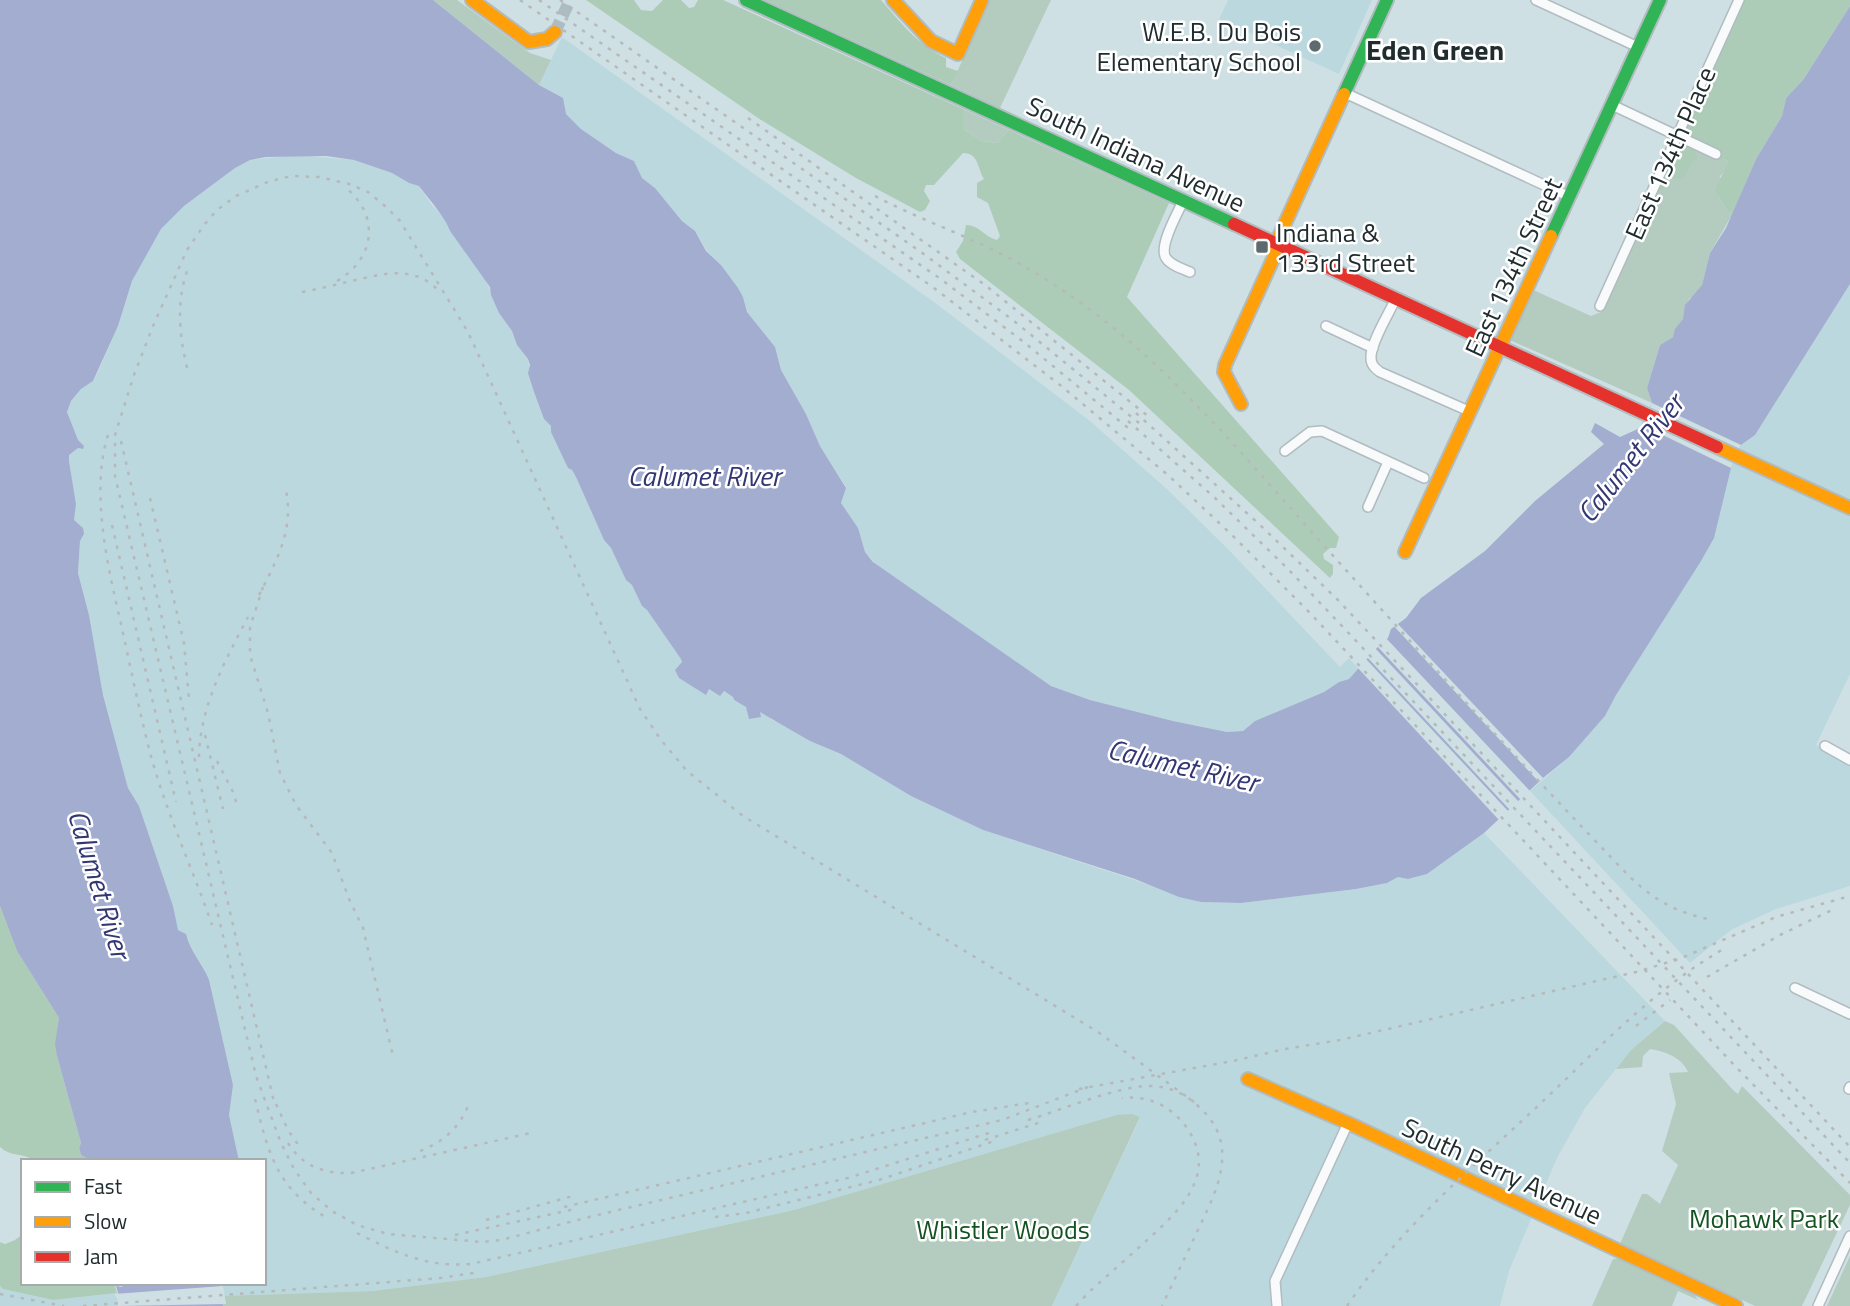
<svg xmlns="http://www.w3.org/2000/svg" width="1850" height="1306" viewBox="0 0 1850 1306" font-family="'Titillium Web',sans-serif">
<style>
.built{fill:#bcd8df}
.green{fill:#b4ccbf}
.forest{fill:#adccb8}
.water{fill:#a3add0}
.pier{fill:#cfe0e4}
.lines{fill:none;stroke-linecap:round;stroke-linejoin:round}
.secondary-tunnel{stroke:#acbcc0;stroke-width:12;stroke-dasharray:12 6;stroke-linecap:butt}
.street-casing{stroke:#b0bcbf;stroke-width:12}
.fast-casing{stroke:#b0bcbf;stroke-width:16}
.slow-casing{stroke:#b0bcbf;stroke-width:16}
.jam-casing{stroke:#b0bcbf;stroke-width:16}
.street{stroke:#f8fafb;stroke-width:9}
.fast{stroke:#30b455;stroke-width:12}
.slow{stroke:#ff9f0a;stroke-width:12}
.jam{stroke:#e5322d;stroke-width:12}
.rail{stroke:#b5b9ba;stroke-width:2.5;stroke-dasharray:3.5 7;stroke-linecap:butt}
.poi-dot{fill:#5d6b6e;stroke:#fff;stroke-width:2.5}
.labels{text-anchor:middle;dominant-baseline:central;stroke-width:5;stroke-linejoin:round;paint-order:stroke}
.poi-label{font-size:26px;fill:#202c2e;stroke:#fff;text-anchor:end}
.street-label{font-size:26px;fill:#202c2e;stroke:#fff}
.park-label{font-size:26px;fill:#145321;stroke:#fff}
.neighbourhood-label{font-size:28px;font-weight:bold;fill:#202c2e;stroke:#fff}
.water-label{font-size:28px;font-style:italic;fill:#323673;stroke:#fff}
</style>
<rect width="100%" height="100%" fill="#cfe0e4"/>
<!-- built -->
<g class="built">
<polygon points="1228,0 1372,0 1339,74 1219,19"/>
<polygon points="562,37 934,302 1090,421 1168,490 1229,550 1340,667 1349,658 1359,669 1349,679 1339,682 1324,692 1255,721 1243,731 1227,732 1173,721 1090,700 1051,686 882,571 865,552 857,528 843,506 841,503 846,487 820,446 806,414 781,370 775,348 747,312 743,297 721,265 707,251 695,231 682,221 655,188 642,178 634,161 616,153 581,129 565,114 560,97 539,85"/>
<polygon points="298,155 354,160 392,173 409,183 419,186 431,204 447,221 450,231 485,277 499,313 512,331 517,345 528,359 534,392 544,419 551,426 568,468 572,470 576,477 604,540 611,548 626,580 632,585 642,606 647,610 706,694 709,689 723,691 733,697 734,701 768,715 772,720 785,725 810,741 841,754 911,796 983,830 1201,902 1241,903 1356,889 1387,883 1398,877 1408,879 1427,874 1484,833 1665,1021 1631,1050 1585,1108 1557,1158 1509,1271 1500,1306 1052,1306 1140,1118 1116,1115 794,1210 486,1277 372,1291 221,1296 219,1283 264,1283 264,1161 239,1161 229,1115 229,1104 233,1085 204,968 188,946 186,934 178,930 174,922 173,906 139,806 128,788 103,695 89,615 78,573 80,541 84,534 74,520 76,503 69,461 69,455 78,448 78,441 67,412 71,401 81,389 93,381 98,372 118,326 132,281 161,229 184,206 235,168 250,160"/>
<polygon points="1850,284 1850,674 1816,745 1850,761 1850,886 1776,909 1731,930 1690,963 1530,791 1569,757 1605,716 1741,445 1755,435"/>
<polygon points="0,1286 3,1289 53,1300 117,1293 121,1297 122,1306 0,1306"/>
</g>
<!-- green -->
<g class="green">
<polygon points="433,0 457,0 530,53 551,60 539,85"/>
<polygon points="990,0 1051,0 1000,108 951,85"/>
<polygon points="963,109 1009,130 997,143 982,141 963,129"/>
<polygon points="1695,148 1728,161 1726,170 1720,176 1718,196 1728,212 1733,213 1710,253 1702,285 1696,294 1689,299 1683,319 1673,337 1660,345 1647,388 1652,403 1512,341 1510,337 1531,289 1591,316 1601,312 1656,190 1666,187 1670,178 1688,169"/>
<path d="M1665,1021L1674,1025L1734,1091L1738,1094L1742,1086L1850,1195V1205L1802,1306H1755L1620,1244L1642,1194H1647L1660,1204L1678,1165L1662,1151L1676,1104L1669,1073L1688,1072C1682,1058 1665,1051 1650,1049L1643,1056L1642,1067L1616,1069L1631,1050Z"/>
<polygon points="1132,1114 1140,1117 1052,1306 223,1306 221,1296 372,1291 486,1277 794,1210 1116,1115"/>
<polygon points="1850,1256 1850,1306 1827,1306"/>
<polygon points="1613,1259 1619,1259 1694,1294 1698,1300 1678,1291 1672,1306 1592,1306"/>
</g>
<!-- forest -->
<g class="forest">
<path d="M586,0H634L641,10L652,11L663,0H681L689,8L694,7L698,0H723L963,109V129L982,141L997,143L1009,130L1169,203L1127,297L1339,537L1336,548H1330L1323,554L1324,559L1333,565V574L1330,578L1129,390L960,259L956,252L963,241L966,225C979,225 985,237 997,240L1000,236L988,203L977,197V183L984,179C977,168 979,153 963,153L934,185H926L924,191L930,201L925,210L920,212L856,178L761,120Z"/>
<path d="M765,0H881C901,23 918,45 946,58V67L958,71L951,85Z"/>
<path d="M1742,0H1850V6L1803,80L1786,98L1782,116L1756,159L1733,213L1728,212L1715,191C1717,179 1726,173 1728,161L1723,159L1718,161L1707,152L1695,148L1697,159L1691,163L1687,174L1682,179L1670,178L1662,191L1656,190Z"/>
<path d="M0,906L17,951L59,1018L57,1056L81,1143L79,1148L81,1155L91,1161H34C24,1152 12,1158 0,1147Z"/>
<polygon points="23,1234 23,1283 114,1283 117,1293 53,1300 3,1289 0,1286 0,1242 5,1244 15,1240"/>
</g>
<!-- water -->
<g class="water">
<path d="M0,0H433L539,85L563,98L566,114L581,129L616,153L634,161L642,178L655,188L682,221L695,231L706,251L721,265L738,288L743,297L747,312L775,347L781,370L806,414L820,446L846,488L841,503L858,528L865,552L873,562L1051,686L1090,700L1173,721L1227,732L1243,731L1255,721L1324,692L1339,682L1349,679L1383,641L1388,638L1391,629L1406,618L1421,598L1485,551L1535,501L1604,444L1591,432L1595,423L1620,437L1640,428L1652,403L1647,388L1660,345L1673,337L1675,329L1683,319L1685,305L1702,285L1710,253L1726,228L1756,159L1782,116L1786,98L1803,80L1850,6V284L1755,435L1741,445L1731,468L1714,538L1701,561L1616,695L1605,716L1569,757L1543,778L1484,833L1427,874L1408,879L1398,877L1387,883L1356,889L1241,903L1201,902L1179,897L1135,879L983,830L911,796L841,754L810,741L760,712L761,717L749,719L746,707L734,700L733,697L724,691L720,696L709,689L706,695L679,678L675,670L682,662L681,659L647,610L642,606L632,585L626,580L611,548L604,540L576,477L572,470L568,468L551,432V426L544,419L534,392L528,373L530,365L528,359L517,345L512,331L499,313L491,295L490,287L450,231C446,218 428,198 419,186L409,183L392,173L354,160L326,156L266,157L250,160L235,168L184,206L161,229L132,281L118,326L93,381L81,389L71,401L67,412L78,440L84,446L83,449L78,448L69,455V461L76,504L74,520L83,528L84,534L80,541L78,573L89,615L103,695L128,788L139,806L173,906L178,930L186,934C190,952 203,964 209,980L233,1085L229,1115L239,1161H91L81,1155L79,1148L81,1143L57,1056L55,1044L59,1018L17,951L0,906Z"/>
<polygon points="124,1283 219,1283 223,1306 122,1306 116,1286 122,1287"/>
</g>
<!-- pier -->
<g class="pier">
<polygon points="1652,403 1741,445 1731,468 1642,425"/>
<polygon points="1396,622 1543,778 1539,782 1392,624"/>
<polygon points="1384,636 1530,791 1521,800 1376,645"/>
<polygon points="1374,647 1519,802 1510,810 1366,656"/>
<polygon points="1365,658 1508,811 1499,820 1357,667"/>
<polygon points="223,1286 226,1304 118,1306 117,1298 114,1294"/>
</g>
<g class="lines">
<!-- secondary-tunnel -->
<polyline class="secondary-tunnel" points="555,32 570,0"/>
<defs>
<g id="street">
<polyline points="1536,0 1638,47"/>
<polyline points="1345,93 1570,197"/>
<polyline points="1612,105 1716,154"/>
<path d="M1183,201C1178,213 1158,246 1166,258C1170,265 1183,269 1190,272"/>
<path d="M1396,298C1390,312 1370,343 1371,358C1371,365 1375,368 1380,372L1471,412"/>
<polyline points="1600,306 1739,0"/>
<polyline points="1326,326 1373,348"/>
<polyline points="1285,451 1310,432 1322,431 1424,478"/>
<polyline points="1368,507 1388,462"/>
<polyline points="1825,746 1850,760"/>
<polyline points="1795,988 1850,1014"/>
<polyline points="1849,1089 1850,1087"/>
<polyline points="1277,1306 1275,1281 1348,1123"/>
<polyline points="1818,1306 1850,1236"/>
</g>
<g id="fast">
<polyline points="746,0 1234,224"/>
<polyline points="1344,94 1387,0"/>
<polyline points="1551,236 1660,0"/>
</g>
<g id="slow">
<polyline points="472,0 529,42 547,39 555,32"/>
<polyline points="893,0 931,41 958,54 982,0"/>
<polyline points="1241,404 1224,372 1225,365 1274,257 1276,243 1344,94"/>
<polyline points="1717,447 1850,508"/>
<polyline points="1405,552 1551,236"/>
<polyline points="1248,1079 1348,1123 1736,1306"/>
</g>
<polyline id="jam" points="1234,224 1717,447"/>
</defs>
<!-- street casing -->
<use href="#street" class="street-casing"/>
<!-- fast casing -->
<use href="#fast" class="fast-casing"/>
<!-- slow casing -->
<use href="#slow" class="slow-casing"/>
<!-- jam casing -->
<use href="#jam" class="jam-casing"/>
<!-- street -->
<use href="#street" class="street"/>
<!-- fast -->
<use href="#fast" class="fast"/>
<!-- slow -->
<use href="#slow" class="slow"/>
<!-- jam -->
<use href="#jam" class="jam"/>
<!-- rail -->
<g class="rail">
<polyline points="520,0 934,288 1060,385 1169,476 1232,535 1309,612 1735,1066 1850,1183"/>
<polyline points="539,0 942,280 1025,343 1133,432"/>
<polyline points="560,0 921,252 1014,321 1139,423"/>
<polyline points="748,118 985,285 1149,417"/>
<path d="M875,196C909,214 946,228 981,244C1017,261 1053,282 1085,306C1177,373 1251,465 1327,549C1427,660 1528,772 1632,879C1657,902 1680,914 1713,920"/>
<path d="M337,281C376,258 380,215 345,187"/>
<path d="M302,292C319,289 335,285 351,281C383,274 413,264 439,291"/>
<path d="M187,368C179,333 176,302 188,268"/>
<polyline points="1136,413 1259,524 1338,600 1850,1147"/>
<polyline points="1128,421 1215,498 1288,569 1850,1163"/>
<path d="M108,435C90,492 108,568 121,624C131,669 140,715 152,760C168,816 193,870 212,925"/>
<polyline points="121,441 274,1102"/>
<polyline points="150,498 184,643 189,699"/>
<polyline points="112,525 176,802"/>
<polyline points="263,587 250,627 250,655 268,713 280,773 296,805 332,853 349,899 363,928 393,1056"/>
<path d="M259,595C277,560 294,530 286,490"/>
<polyline points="205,735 223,809"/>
<path d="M199,757C200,706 225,661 248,617"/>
<polyline points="217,761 233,792 237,805"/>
<polyline points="1707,977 1780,935 1836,908"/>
<polyline points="1636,1026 1670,1000"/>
<polyline points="1088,1087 1002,1120 593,1216 501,1240 482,1242 388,1234 357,1225 332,1211 311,1193 294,1169 281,1143 256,1076 115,476 115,435 134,375 153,326 187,250 204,225 217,210 236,196 270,181 292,176 319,177 349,184 368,192 385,206 400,221 468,332 640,709 661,740 687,771 743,816 1098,1032 1194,1102"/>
<polyline points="1079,1089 1233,1061 1285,1049 1340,1040 1636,972 1679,959 1776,917 1850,896"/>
<path d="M255,1099C268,1153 277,1190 329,1219"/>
<polyline points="276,1104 288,1130 301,1149"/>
<path d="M1028,1120C1061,1110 1113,1088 1146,1086C1166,1085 1185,1093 1199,1107C1242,1145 1216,1192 1196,1234C1185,1258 1173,1282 1162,1306"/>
<polyline points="985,1140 1038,1123"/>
<path d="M288,1143C302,1166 324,1174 351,1173L531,1133"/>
<path d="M420,1151C443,1142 459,1128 468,1106"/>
<polyline points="564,1207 972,1112 1029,1103"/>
<polyline points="715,1217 746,1213 879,1180 994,1141"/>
<polyline points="486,1220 573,1196"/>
<path d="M357,1233C394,1252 428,1268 471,1264L848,1178L995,1131"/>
<polyline points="455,1235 575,1209"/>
<polyline points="0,1294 64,1306"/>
<polyline points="83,1306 440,1278 474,1273"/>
<path d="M1076,1306L1088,1293C1107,1276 1126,1259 1145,1242C1179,1211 1222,1173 1184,1124C1169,1105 1146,1095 1122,1098"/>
<path d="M1347,1306C1400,1228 1473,1167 1541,1103C1599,1048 1656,987 1727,947"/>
</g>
</g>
<!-- markers -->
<g class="poi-dot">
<circle cx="1315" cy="46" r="7"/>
<rect x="1255" y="240" width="14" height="14" rx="3.5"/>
</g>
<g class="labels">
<!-- poi labels -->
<g class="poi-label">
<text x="1301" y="31">W.E.B. Du Bois<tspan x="1301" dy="30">Elementary School</tspan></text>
<text x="1276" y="232" text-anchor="start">Indiana &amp;<tspan x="1276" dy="30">133rd Street</tspan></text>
</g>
<!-- street labels -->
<g class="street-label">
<text transform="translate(1670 153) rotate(-66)">East 134th Place</text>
<text transform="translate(1136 154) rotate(25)">South Indiana Avenue</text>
<text transform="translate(1513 267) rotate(-65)">East 134th Street</text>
<text transform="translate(1502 1171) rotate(25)">South Perry Avenue</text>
</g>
<!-- park labels -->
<g class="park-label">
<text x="1764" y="1218">Mohawk Park</text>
<text x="1003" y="1229">Whistler Woods</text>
</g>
<!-- neighbourhood labels -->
<g class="neighbourhood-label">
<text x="1435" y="49">Eden Green</text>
</g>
<!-- water labels -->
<g class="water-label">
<text transform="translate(1630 458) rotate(-52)">Calumet River</text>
<text x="704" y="475">Calumet River</text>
<text transform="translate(1183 765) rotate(13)">Calumet River</text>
<text transform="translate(100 884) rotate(73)">Calumet River</text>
</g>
</g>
<!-- legend -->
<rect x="21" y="1159" width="245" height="126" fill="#ffffff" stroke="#a6abab" stroke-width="2"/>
<rect x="35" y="1182" width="35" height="10" fill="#30b455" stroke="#a6abab" stroke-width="2"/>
<text x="84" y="1194" font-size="21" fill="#202c2e">Fast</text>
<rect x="35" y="1217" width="35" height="10" fill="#ff9f0a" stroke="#a6abab" stroke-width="2"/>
<text x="84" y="1229" font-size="21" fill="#202c2e">Slow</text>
<rect x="35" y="1252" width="35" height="10" fill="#e5322d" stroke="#a6abab" stroke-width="2"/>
<text x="84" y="1264" font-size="21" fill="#202c2e">Jam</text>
</svg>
